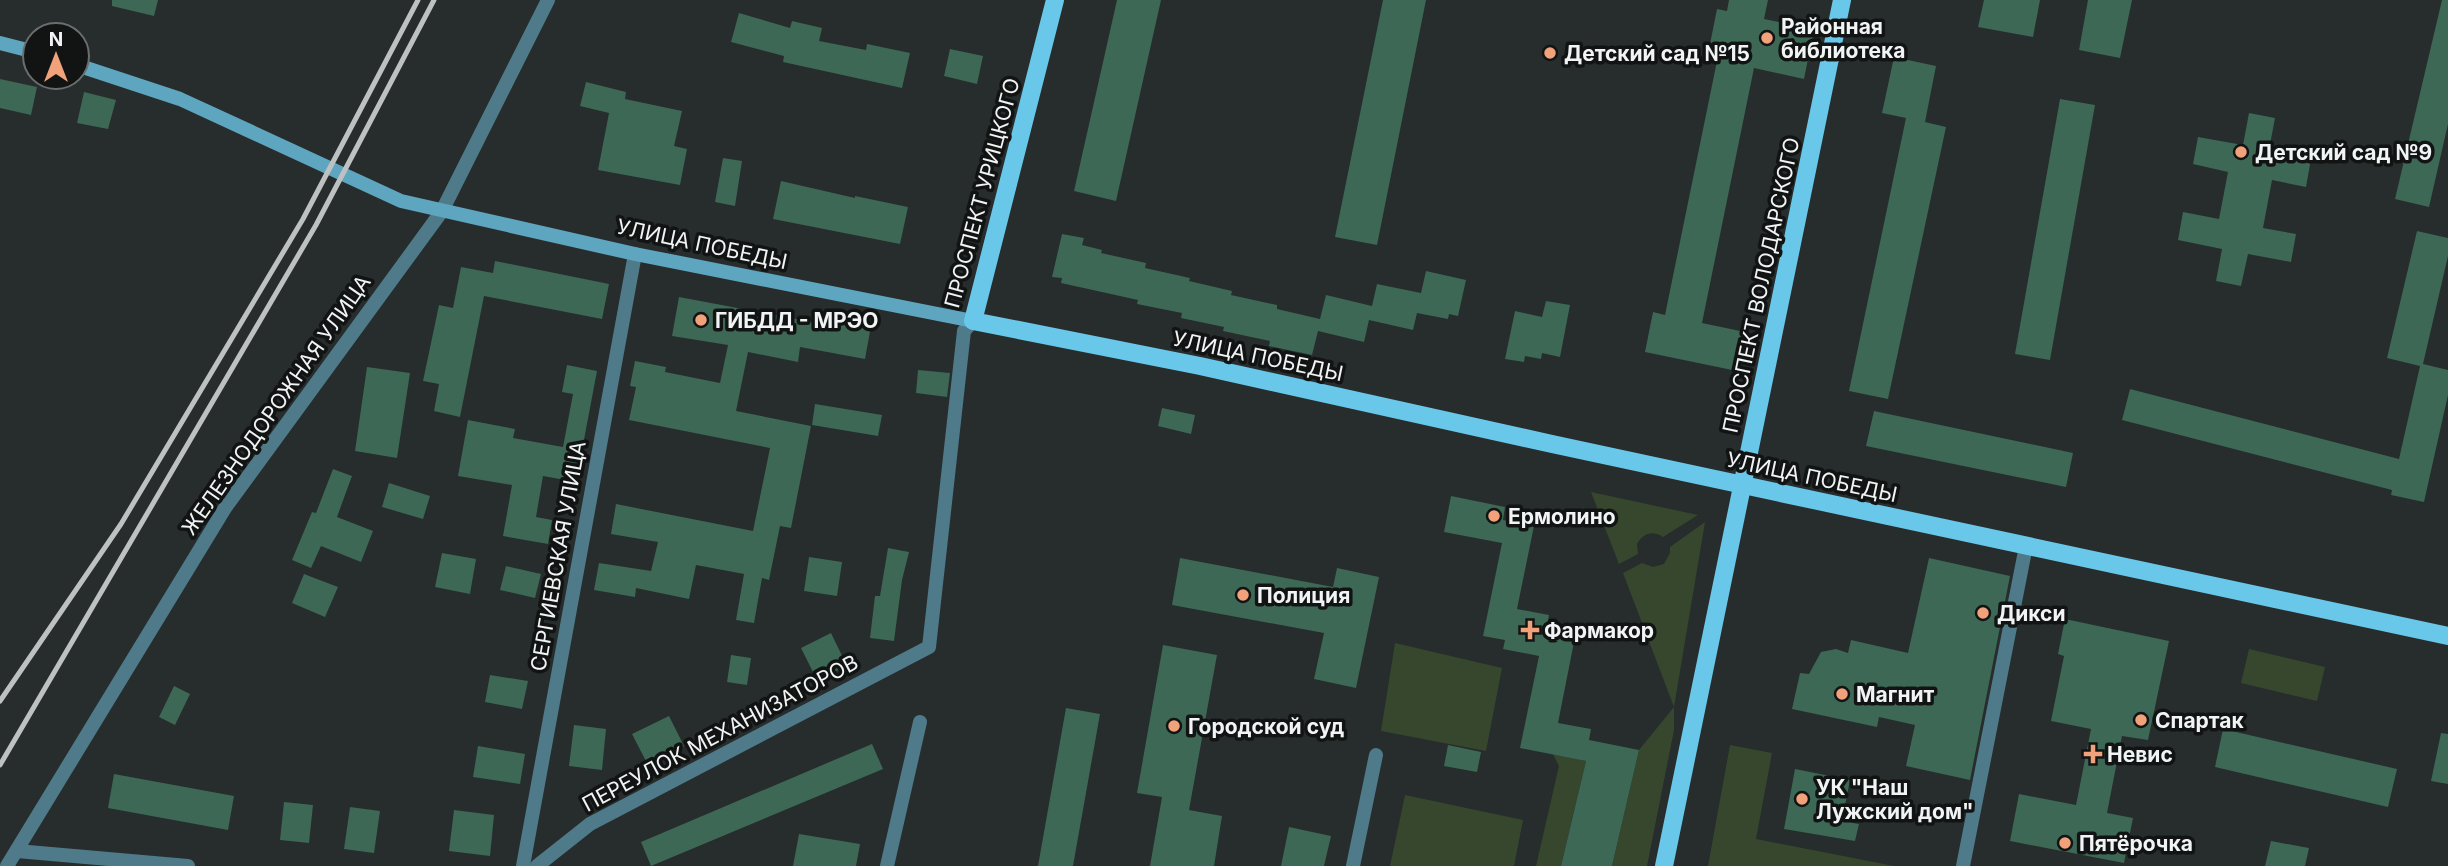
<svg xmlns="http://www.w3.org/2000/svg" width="2448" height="866" viewBox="0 0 2448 866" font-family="Inter,sans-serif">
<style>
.green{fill:#36472e}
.building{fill:#3c6855}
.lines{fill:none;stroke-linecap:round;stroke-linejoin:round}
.street{stroke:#4e7a89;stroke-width:14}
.secondary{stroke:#5ea6bf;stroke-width:14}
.primary{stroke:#69c8e9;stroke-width:18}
.rail{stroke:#bec1c1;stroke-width:5}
.poi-dot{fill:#f1a27b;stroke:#121414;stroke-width:2.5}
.labels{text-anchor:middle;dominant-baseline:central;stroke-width:7;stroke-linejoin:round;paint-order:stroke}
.poi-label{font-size:21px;font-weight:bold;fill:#f1f4f4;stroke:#121414;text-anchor:start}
.street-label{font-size:21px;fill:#f1f4f4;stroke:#121414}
</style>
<rect width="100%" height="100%" fill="#272c2c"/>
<!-- green -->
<g class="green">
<path d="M1591,492L1698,515L1663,537C1653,530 1643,533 1637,544L1638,554L1619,564Z"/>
<polygon points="1705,522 1674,707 1674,730 1647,866 1612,866 1639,750 1674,707 1623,573 1642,563 1653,567 1664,564 1670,553 1670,547"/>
<polygon points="1395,643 1502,668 1486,751 1381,731"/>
<polygon points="2249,649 2325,667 2317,701 2241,683"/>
<polygon points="1730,745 1772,753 1756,839 1894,866 1708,866"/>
<polygon points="1553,754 1586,761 1561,866 1536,866 1559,766"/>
<polygon points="1405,795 1523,820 1514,866 1390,866"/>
</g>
<!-- building -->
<g class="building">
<polygon points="112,0 158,0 154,16 112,6"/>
<polygon points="1117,0 1161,0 1116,201 1074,191"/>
<polygon points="1383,0 1426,0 1377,245 1335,237"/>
<polygon points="1729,0 1768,0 1764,19 1814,29 1804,79 1754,68 1702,323 1745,332 1737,371 1645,352 1653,312 1665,315 1717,61 1707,59 1717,9 1727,11"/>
<polygon points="1984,0 2040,0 2033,37 1978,27"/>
<polygon points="2088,0 2132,0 2120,58 2079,50"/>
<polygon points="2442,0 2448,0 2448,124 2429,207 2395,199"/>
<polygon points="739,13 790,28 792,21 822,28 819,41 866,50 867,44 910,53 902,88 783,62 784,56 731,42"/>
<polygon points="950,49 983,56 977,84 944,76"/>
<polygon points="1894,57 1936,66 1925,122 1946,127 1888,399 1849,391 1906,118 1882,113"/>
<polygon points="0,79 37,87 31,115 0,108"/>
<polygon points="586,82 626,92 625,99 682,111 674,146 687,149 680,185 598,170 609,113 580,106"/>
<polygon points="84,92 116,100 108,129 77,123"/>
<polygon points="2060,99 2095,105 2050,360 2015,354"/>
<polygon points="2249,113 2275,118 2269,150 2311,159 2306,187 2272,180 2263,228 2296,234 2291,262 2248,254 2241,286 2216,281 2222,249 2178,240 2183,212 2219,219 2228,172 2193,164 2198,137 2243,145"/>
<polygon points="723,158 742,161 735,206 715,202"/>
<polygon points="781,181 855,198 855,196 908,207 900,244 773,219"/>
<polygon points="2417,231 2448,238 2448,256 2423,364 2448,370 2448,395 2424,502 2391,495 2392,490 2122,420 2130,389 2399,459 2420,366 2387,358"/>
<polygon points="1062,234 1084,238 1082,245 1102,250 1101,253 1146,263 1145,268 1190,278 1189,281 1232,291 1231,295 1277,305 1277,309 1320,319 1326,295 1372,306 1377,284 1421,293 1426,271 1466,280 1458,316 1449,314 1448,319 1417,313 1413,330 1369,320 1364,342 1318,331 1312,355 1269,346 1270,341 1223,331 1224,327 1181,318 1182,313 1137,304 1138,300 1061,283 1062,278 1052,277"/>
<polygon points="495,261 609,284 602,319 484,296 460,417 434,411 439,384 423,381 439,305 453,308 461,267 493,273"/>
<polygon points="679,297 823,324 824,318 871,326 865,359 800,347 798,362 748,352 736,411 811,426 791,528 780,526 769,580 762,578 754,623 736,620 744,574 696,565 689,599 636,588 635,597 594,590 599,563 651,571 658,542 611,534 616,504 753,531 770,448 629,420 636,387 630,386 635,361 666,367 665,372 720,383 728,345 672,336"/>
<polygon points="1546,301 1570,305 1560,357 1542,353 1541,359 1525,356 1524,362 1505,359 1515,311 1542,317"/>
<polygon points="567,365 597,371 576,482 543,476 536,517 552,520 548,544 503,536 512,485 458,476 468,420 515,429 513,438 563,447 573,394 562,392"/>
<polygon points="367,367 410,373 397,458 355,451"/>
<polygon points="918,370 950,373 947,397 916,393"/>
<polygon points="815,404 882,415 878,436 812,425"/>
<polygon points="1162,408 1195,415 1191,434 1158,426"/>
<polygon points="1874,411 2073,453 2066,487 1866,446"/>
<polygon points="333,469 352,476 337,517 373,531 361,562 321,546 311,568 292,560 312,512 316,513"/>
<polygon points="389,483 430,496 423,519 382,507"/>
<polygon points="1451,496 1505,507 1503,520 1534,526 1517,609 1549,615 1547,626 1576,632 1558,723 1591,729 1589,740 1639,750 1612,866 1561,866 1586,761 1520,748 1539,656 1503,649 1505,640 1483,636 1502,543 1444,532"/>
<polygon points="888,548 909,552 902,580 894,641 870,638 875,596 880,596"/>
<polygon points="442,553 476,559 470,594 435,587"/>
<polygon points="809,557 842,562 837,596 804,591"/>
<polygon points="1180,558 1333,587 1337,568 1379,577 1356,688 1314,679 1324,633 1172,605"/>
<polygon points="1929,558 2010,576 1970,780 1906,766 1915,725 1879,717 1877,727 1792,709 1800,673 1809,674 1821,652 1836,649 1848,653 1851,640 1908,653"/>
<polygon points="506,566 541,574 535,598 500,590"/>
<polygon points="304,574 338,587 325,617 292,603"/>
<polygon points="2065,619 2169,641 2148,740 2122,736 2107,813 2133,818 2124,863 2010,841 2019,794 2076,805 2091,729 2051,721 2064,656 2058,654"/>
<polygon points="831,633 847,666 817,680 801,648"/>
<polygon points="1163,645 1217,655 1189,810 1222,816 1214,866 1150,866 1162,797 1137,793"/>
<polygon points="731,655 751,658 747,685 727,682"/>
<polygon points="490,675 528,681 522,709 485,702"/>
<polygon points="174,686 190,694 175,725 159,717"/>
<polygon points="1066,708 1100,714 1073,866 1038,866"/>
<polygon points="669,716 684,746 648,765 632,734"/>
<polygon points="574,725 606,729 602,770 569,766"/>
<polygon points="2223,729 2397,769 2388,807 2215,767"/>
<polygon points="2441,733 2448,734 2448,784 2431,781"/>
<polygon points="872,744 883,769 651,866 641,842"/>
<polygon points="1448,745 1481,752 1477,772 1444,766"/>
<polygon points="478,746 525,754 520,784 473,777"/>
<polygon points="1795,769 1850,780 1842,821 1859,824 1855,841 1784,829"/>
<polygon points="114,774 234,796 228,830 108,808"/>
<polygon points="284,802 313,805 309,843 280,840"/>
<polygon points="350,807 380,811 374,853 344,849"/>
<polygon points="454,810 494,815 490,856 449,851"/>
<polygon points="1289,827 1331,836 1324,866 1281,866"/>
<polygon points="799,834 860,844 856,866 793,866"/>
<polygon points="2271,841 2309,848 2305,866 2265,866"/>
</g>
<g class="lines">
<!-- street -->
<g class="street">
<polyline points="17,851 188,866"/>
<polyline points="7,866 225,508 442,211 548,0"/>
<polyline points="523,866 635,254"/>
<polyline points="537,866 590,824 929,647 964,331 973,321"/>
<polyline points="887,866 920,722"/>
<polyline points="1353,866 1376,755"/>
<polyline points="1963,866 2026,546"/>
</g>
<!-- secondary -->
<g class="secondary">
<polyline points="0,43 35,52"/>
<polyline points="77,65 180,99 401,201 635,254 973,321"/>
</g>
<!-- primary -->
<g class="primary">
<polyline points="1055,0 973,321 1200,366 1552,444 2448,636"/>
<polyline points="1664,866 1842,0"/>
</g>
<!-- rail -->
<g class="rail">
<polyline points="0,701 121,524 303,219 418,0"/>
<polyline points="0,765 316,225 434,0"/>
</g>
</g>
<!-- markers -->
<g class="poi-dot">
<circle cx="1767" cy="38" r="7"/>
<circle cx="1550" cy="53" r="7"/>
<circle cx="2241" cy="152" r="7"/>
<circle cx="701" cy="320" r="7"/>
<circle cx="1494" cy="516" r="7"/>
<circle cx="1243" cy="595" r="7"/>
<circle cx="1983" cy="613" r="7"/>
<path d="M1526.5 619.5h7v7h7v7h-7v7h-7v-7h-7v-7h7z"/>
<circle cx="1842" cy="694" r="7"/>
<circle cx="2141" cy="720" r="7"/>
<circle cx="1174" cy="726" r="7"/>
<path d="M2089.5 743.5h7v7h7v7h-7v7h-7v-7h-7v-7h7z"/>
<circle cx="1802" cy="799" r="7"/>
<circle cx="2065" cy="843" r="7"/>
</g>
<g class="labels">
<!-- poi labels -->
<g class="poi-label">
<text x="1781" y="26">Районная<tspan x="1781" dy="24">библиотека</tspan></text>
<text x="1564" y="53">Детский сад №15</text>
<text x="2255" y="152">Детский сад №9</text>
<text x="715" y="320">ГИБДД - МРЭО</text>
<text x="1508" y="516">Ермолино</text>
<text x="1257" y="595">Полиция</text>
<text x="1997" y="613">Дикси</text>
<text x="1544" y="630">Фармакор</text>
<text x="1856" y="694">Магнит</text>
<text x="2155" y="720">Спартак</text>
<text x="1188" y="726">Городской суд</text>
<text x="2107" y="754">Невис</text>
<text x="1816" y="787">УК "Наш<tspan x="1816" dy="24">Лужский дом"</tspan></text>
<text x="2079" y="843">Пятёрочка</text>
</g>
<!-- street labels -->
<g class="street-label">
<text transform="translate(982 193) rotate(-75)">ПРОСПЕКТ УРИЦКОГО</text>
<text transform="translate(702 244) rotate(12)">УЛИЦА ПОБЕДЫ</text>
<text transform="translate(1761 285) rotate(-78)">ПРОСПЕКТ ВОЛОДАРСКОГО</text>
<text transform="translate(1258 356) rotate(12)">УЛИЦА ПОБЕДЫ</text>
<text transform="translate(276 405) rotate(-55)">ЖЕЛЕЗНОДОРОЖНАЯ УЛИЦА</text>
<text transform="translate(1812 477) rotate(12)">УЛИЦА ПОБЕДЫ</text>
<text transform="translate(558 556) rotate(-80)">СЕРГИЕВСКАЯ УЛИЦА</text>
<text transform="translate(720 733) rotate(-28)">ПЕРЕУЛОК МЕХАНИЗАТОРОВ</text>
</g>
</g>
<!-- north arrow -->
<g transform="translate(56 56)"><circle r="33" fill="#121414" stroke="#6b6e6e" stroke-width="2"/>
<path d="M0-5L12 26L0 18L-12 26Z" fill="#f1a27b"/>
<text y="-10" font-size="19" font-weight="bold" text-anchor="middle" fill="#f1f4f4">N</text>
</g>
</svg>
